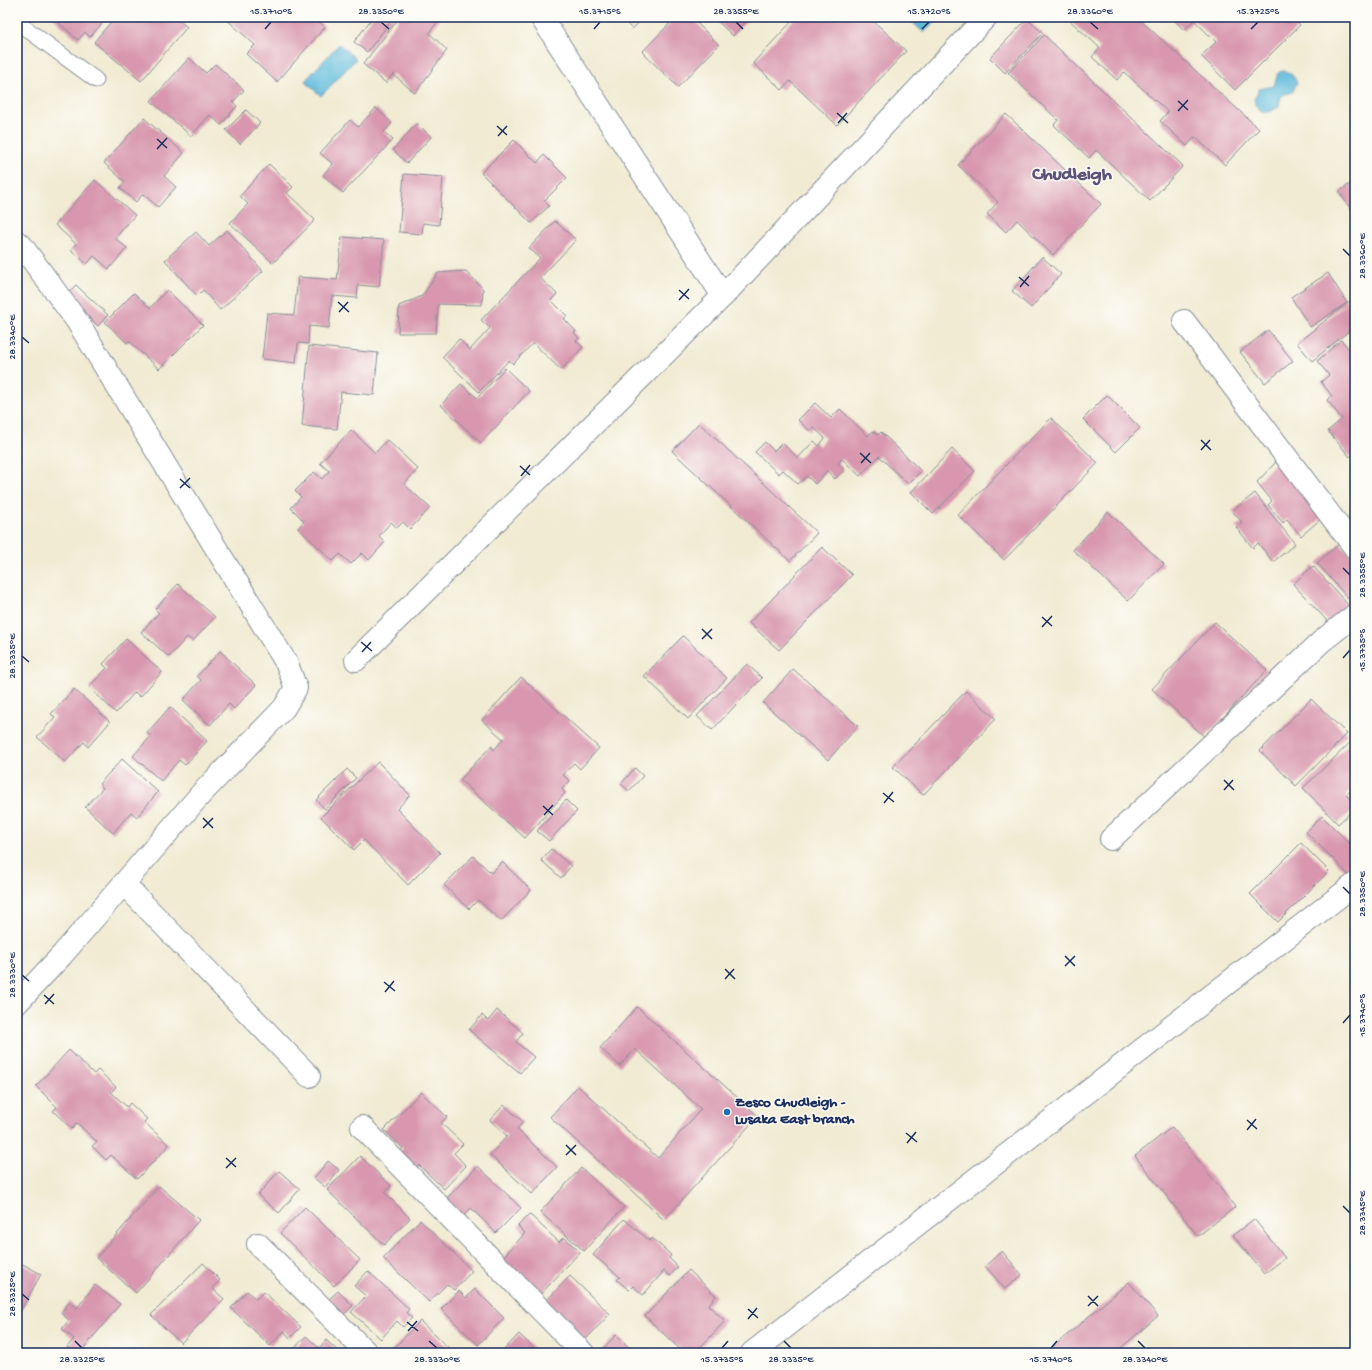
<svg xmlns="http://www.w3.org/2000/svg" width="1372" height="1370" viewBox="0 0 1372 1370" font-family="'Gochi Hand',sans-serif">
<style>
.water{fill:#5cb9da;stroke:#3c749c}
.building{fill:#d897ae}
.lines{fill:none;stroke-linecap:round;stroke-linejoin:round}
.service-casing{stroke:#868d98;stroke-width:17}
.minor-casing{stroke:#868d98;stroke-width:24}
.service{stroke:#fff;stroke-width:15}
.minor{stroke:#fff;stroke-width:22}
.ticks{fill:none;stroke:#1b2f5e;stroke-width:1.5}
.poi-dot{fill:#1f6fb2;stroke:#fdfcf7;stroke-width:1.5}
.labels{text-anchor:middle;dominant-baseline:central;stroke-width:3;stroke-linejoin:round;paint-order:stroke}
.poi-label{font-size:15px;font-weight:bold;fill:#1b2f5e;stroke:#fdfcf7;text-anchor:start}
.district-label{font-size:19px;font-weight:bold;fill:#5d537a;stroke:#fdfcf7}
.neatline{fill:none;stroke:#1b2f5e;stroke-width:1.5}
.ticks-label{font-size:10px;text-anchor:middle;fill:#1b2f5e}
</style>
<rect width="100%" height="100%" fill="#fdfcf7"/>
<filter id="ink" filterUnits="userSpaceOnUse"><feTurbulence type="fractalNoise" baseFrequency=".025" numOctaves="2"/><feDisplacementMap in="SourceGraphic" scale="8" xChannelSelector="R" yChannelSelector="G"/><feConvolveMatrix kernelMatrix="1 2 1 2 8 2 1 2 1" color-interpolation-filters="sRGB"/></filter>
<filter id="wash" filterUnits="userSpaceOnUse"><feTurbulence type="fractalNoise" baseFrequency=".012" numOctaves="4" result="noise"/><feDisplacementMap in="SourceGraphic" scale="16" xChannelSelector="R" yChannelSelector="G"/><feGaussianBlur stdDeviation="0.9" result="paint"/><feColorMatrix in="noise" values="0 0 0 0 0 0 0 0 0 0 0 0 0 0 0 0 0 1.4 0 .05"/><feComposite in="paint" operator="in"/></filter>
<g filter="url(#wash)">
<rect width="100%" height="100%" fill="#f1ebd3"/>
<!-- water -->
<g class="water">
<polygon points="909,17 939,17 924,33 908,18"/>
<polygon points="339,44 356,59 321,96 305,81"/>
<path d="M1282,71C1289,71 1294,76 1297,82C1291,99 1287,90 1281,97C1280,99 1280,103 1279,106C1269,115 1258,115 1254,99L1259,89L1274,86L1278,73Z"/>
</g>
<g id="blocks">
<!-- building -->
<g class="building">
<polygon points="52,17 108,17 90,37 85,32 78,40"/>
<polygon points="115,17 175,17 187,27 141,81 94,42"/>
<polygon points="224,17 314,17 325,27 277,82 246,54 255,45"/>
<polygon points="373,17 394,17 367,52 354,42"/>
<polygon points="400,17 441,17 429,33 447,50 415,93 393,74 386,83 363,64"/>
<polygon points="620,17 645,17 632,29"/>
<polygon points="676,17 691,17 719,45 678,87 642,52"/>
<polygon points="713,17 750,17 733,36"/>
<polygon points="796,17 869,17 906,51 837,125 790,81 782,90 753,63"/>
<polygon points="1066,17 1137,17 1259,129 1225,165 1195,137 1187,146 1160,121 1168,112 1124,72 1117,80 1092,57 1100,48"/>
<polygon points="1171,17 1292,17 1300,25 1235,90 1201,56 1216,42 1194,20 1184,30"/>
<polygon points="1027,19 1043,33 1005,73 990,58"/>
<polygon points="1044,35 1183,166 1150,201 1096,150 1089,158 1054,125 1058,120 1008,73"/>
<polygon points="189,58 206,73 215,64 244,90 233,102 237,106 221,125 210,115 191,136 151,101"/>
<polygon points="376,108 392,123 384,132 393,140 343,193 323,175 333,164 320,153 350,120 358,127"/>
<polygon points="246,110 260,123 240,144 226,130"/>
<polygon points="1006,114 1101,204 1053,255 1017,220 1006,232 987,214 998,202 958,165"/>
<polygon points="144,118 184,153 164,176 176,187 158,207 143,194 136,202 120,188 125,182 104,163"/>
<polygon points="417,123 431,137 407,163 393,150"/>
<polygon points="514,140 537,163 544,155 567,178 544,201 549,206 531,223 481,173"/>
<polygon points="269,164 293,187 287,193 315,220 273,263 230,223 248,204 240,196"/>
<polygon points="404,174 443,177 439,225 423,223 422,234 399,232"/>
<polygon points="95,180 135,215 115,238 127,248 109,269 94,256 87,264 71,250 76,244 55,225"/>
<polygon points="1355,180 1355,215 1339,192"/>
<polygon points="555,221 576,240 540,278 557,294 551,300 567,316 564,319 576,331 574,333 579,338 576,341 583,347 561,370 533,343 513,364 509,360 479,392 442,357 459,339 470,350 490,328 481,320 540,258 529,248"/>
<polygon points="227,230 263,271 220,310 203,290 197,296 165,260 196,232 209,246"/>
<polygon points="342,237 384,240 379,287 358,285 357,298 332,296 329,328 309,326 308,344 298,343 296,363 262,359 267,313 294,315 298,277 337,280"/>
<polygon points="1042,257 1061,274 1031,308 1012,291"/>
<polygon points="466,271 483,289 482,305 438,304 436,333 398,333 399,306 422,296 438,273"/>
<polygon points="1328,273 1347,303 1310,327 1291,297"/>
<polygon points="76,285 108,315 98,326 66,295"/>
<polygon points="167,290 203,325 159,369 129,341 127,343 105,322 134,293 150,308"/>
<polygon points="1355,297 1355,326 1312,361 1297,343"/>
<polygon points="1268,330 1293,361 1265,383 1240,352"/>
<polygon points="1341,340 1355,356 1355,452 1350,457 1328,431 1342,419 1327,400 1332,396 1321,382 1329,375 1317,361"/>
<polygon points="309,346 378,353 374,395 341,392 337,429 302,426"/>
<polygon points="505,368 529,391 481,443 441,405 461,384 477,398"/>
<polygon points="1107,395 1140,428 1116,452 1083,419"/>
<polygon points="815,403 831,418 840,409 868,436 873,431 878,435 881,432 921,471 908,484 879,456 860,476 842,459 838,463 844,470 835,479 827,471 815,484 807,476 798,484 783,470 779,474 755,452 765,442 774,451 782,443 798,458 814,441 819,446 825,438 813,427 810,431 798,420"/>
<polygon points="1051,418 1098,463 1004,560 958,515"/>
<polygon points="699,423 817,533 790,561 672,451"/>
<polygon points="351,430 375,453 387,440 418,469 404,484 430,508 410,529 403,522 397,528 391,522 379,536 385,542 369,560 362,553 351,564 340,554 333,561 298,528 304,521 291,508 301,497 295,491 314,472 322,479 329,471 320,463"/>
<polygon points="952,449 975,471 933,514 911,492"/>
<polygon points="1276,462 1323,517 1301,536 1287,519 1283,523 1268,505 1272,501 1257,482"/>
<polygon points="1255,493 1295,544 1273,562 1258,543 1253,548 1236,527 1242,522 1232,511"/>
<polygon points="1108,512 1164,564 1128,601 1073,550"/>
<polygon points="1340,543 1355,560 1355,602 1353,604 1317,563"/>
<polygon points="822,547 852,575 779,650 749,623"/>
<polygon points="1313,566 1350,607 1330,624 1293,584"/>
<polygon points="178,584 215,617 193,641 187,637 169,657 141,632 159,613 155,609"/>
<polygon points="1215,622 1267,670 1205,737 1152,689"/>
<polygon points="683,636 727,678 688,719 644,676"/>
<polygon points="126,639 162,672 140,697 135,692 116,713 89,687 107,668 103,664"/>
<polygon points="220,651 256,685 234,709 229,704 210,725 183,700 201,680 197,676"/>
<polygon points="747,664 762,678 712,730 697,716"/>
<polygon points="793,669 858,726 828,760 763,703"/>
<polygon points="521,677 599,748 580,769 574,763 563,775 570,781 562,789 565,793 525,838 460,780 491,746 494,750 503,739 482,720"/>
<polygon points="74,689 110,722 88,747 84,742 65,762 37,737 55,717 51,714"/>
<polygon points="966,691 996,719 923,795 893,767"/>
<polygon points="1311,699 1347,734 1296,786 1260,751"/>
<polygon points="170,707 207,741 185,765 179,760 161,781 133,756 151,736 147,733"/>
<polygon points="1355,738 1355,787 1346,795 1355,804 1355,808 1338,824 1303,788"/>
<polygon points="122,759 158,792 137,817 131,812 113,833 85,807 103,788 99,784"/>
<polygon points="378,762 410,795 397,809 440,853 408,885 364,840 354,850 321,817"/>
<polygon points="635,768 643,776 629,791 621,784"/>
<polygon points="347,769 356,778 325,809 316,800"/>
<polygon points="566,800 577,811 549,841 537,831"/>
<polygon points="1322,816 1355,849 1355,873 1351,877 1306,832"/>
<polygon points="1301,843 1329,871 1278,922 1250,894"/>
<polygon points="551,849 571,866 561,878 541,860"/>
<polygon points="473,856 491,873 502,862 531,890 501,921 478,900 469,909 444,885"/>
<polygon points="637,1007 758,1116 664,1220 550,1117 578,1086 658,1158 701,1109 635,1049 620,1066 600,1048"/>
<polygon points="497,1010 523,1033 516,1042 534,1057 520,1073 469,1030 482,1015 488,1021"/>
<polygon points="69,1050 94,1074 98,1070 116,1087 111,1092 127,1107 130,1103 147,1119 144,1122 169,1145 137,1179 111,1155 106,1160 92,1146 97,1142 77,1123 72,1129 53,1111 57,1107 36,1086"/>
<polygon points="421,1092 447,1117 441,1123 463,1144 454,1153 466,1166 444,1189 419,1165 411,1172 395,1157 403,1148 384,1130"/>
<polygon points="504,1105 523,1122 517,1129 557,1167 532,1194 490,1155 507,1136 490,1120"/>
<polygon points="1172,1127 1235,1207 1198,1236 1135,1156"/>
<polygon points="360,1156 391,1186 385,1193 410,1218 384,1245 327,1190"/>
<polygon points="328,1161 339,1170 325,1187 314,1178"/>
<polygon points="478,1166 521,1208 496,1233 471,1208 463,1216 446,1199"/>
<polygon points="581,1168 624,1207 584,1251 540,1212"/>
<polygon points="279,1171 300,1189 279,1213 258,1195"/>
<polygon points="159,1186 199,1220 136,1293 96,1258"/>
<polygon points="305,1207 360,1260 334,1286 280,1233"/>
<polygon points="529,1214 559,1242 564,1237 580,1252 537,1298 498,1263 525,1233 518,1226"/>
<polygon points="624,1219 650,1241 652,1238 671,1255 669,1258 678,1267 670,1276 664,1271 643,1295 633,1286 629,1290 617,1280 620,1277 593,1255"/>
<polygon points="1254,1219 1285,1258 1264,1274 1233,1235"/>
<polygon points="420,1220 472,1271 454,1290 447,1284 429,1302 383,1258"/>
<polygon points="1002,1251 1022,1275 1005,1289 985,1266"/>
<polygon points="17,1261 41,1274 17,1318"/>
<polygon points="203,1263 220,1280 212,1288 224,1299 181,1343 151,1315"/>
<polygon points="689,1270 716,1296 708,1305 725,1321 695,1353 684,1353 645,1316"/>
<polygon points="368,1271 409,1309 406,1313 412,1318 403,1327 397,1321 381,1339 351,1312 366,1296 354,1286"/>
<polygon points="570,1276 610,1314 585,1340 545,1302"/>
<polygon points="1129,1282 1158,1316 1115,1353 1057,1353 1053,1347"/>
<polygon points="95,1285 120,1304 80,1353 74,1353 67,1347 74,1339 62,1329 69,1320 61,1313 69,1302 77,1308"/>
<polygon points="475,1289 504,1318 478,1345 441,1309 459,1291 466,1298"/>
<polygon points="247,1291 256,1299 264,1292 301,1327 290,1338 284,1331 270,1346 231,1308"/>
<polygon points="338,1291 353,1306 342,1316 327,1301"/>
<polygon points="420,1321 454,1353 389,1353"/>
<polygon points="519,1334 536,1350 533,1353 501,1353"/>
<polygon points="616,1335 635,1353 599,1353"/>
<polygon points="306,1336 319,1348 326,1340 340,1353 290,1353"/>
</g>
</g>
</g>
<g filter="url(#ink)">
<use href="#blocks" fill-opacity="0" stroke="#868d98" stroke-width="1"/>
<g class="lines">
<defs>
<polyline id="service" points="17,22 96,80"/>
<g id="minor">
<polyline points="541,17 723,296"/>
<polyline points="17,242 22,246 77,321 287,664 296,688 284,708 201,794 62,955 17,1003"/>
<polyline points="1184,321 1355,548"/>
<polyline points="356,660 723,296 986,17"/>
<polyline points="1111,839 1322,641 1355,615"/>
<polyline points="124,884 309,1076"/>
<polyline points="362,1127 583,1353"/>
<polyline points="258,1244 367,1353"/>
<polyline points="752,1353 1355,884"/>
</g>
</defs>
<!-- service casing -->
<use href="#service" class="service-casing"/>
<!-- minor casing -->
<use href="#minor" class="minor-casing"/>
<!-- service -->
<use href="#service" class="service"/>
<!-- minor -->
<use href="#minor" class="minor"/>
</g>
</g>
<!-- ticks -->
<path class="ticks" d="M381,22L389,29M736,22L743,29M1090,22L1098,29M265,29L271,22M594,29L600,22M922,29L929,22M1251,29L1258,22M1178,101L1188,110M1178,111L1188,100M837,113L848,123M838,123L847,113M497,126L507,135M498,136L507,126M157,139L167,148M157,149L167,138M1343,249L1350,256M1019,277L1029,286M1020,287L1029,276M679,290L689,299M679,300L689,289M338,302L349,312M339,312L348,302M22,337L29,343M1201,440L1211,450M1201,450L1210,440M860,453L871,463M861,463L870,453M520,466L530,475M521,476L530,465M180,479L190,488M180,488L190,478M1343,568L1350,575M1042,617L1052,626M1042,627L1052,616M702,629L712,639M702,639L712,629M361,642L372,651M362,652L371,642M22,656L29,662M1343,658L1350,650M1224,780L1234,790M1224,790L1233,780M883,793L894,802M884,803L893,792M543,806L553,815M544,815L553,805M203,818L213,828M203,828L213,818M1343,887L1350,894M1065,956L1075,966M1065,966L1075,956M725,969L735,979M22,975L29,981M725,979L734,969M384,982L395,991M385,992L394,981M44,995L54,1004M45,1004L54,994M1343,1023L1350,1015M1247,1120L1257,1129M1247,1130L1256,1119M906,1133L917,1142M907,1143L916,1132M566,1145L576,1155M566,1155L576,1145M226,1158L236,1167M226,1168L236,1158M1343,1206L1350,1213M22,1294L29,1300M1088,1296L1098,1306M1088,1306L1098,1296M748,1309L758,1318M748,1319L757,1308M407,1322L418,1331M408,1331L417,1321M75,1341L82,1348M429,1341L437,1348M784,1341L791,1348M1138,1341L1145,1348M722,1348L728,1341M1051,1348L1057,1341"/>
<!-- markers -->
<circle class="poi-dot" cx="727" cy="1112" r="4"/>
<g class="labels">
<!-- poi labels -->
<g class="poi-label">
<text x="735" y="1103">Zesco Chudleigh -<tspan x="735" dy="17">Lusaka East branch</tspan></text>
</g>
<!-- district labels -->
<g class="district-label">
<text x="1072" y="175">Chudleigh</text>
</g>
</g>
<!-- margin -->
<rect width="1372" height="1370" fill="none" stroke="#fdfcf7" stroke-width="44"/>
<rect x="22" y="22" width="1328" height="1326" class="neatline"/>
<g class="ticks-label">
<text x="271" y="14">15.3710°S</text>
<text x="381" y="14">28.3350°E</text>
<text x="600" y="14">15.3715°S</text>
<text x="736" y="14">28.3355°E</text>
<text x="929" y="14">15.3720°S</text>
<text x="1090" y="14">28.3360°E</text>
<text x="1258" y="14">15.3725°S</text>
<text transform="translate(1361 256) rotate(-90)" y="4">28.3360°E</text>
<text transform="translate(11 337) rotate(-90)" y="4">28.3340°E</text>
<text transform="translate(1361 575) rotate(-90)" y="4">28.3355°E</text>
<text transform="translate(1361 650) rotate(-90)" y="4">15.3735°S</text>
<text transform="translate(11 656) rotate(-90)" y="4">28.3335°E</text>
<text transform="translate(1361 894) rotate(-90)" y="4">28.3350°E</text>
<text transform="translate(11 975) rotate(-90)" y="4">28.3330°E</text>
<text transform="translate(1361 1015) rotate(-90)" y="4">15.3740°S</text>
<text transform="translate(1361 1213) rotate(-90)" y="4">28.3345°E</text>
<text transform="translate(11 1294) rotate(-90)" y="4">28.3325°E</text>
<text x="82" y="1362">28.3325°E</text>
<text x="437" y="1362">28.3330°E</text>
<text x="722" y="1362">15.3735°S</text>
<text x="791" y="1362">28.3335°E</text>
<text x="1051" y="1362">15.3740°S</text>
<text x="1145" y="1362">28.3340°E</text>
</g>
</svg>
